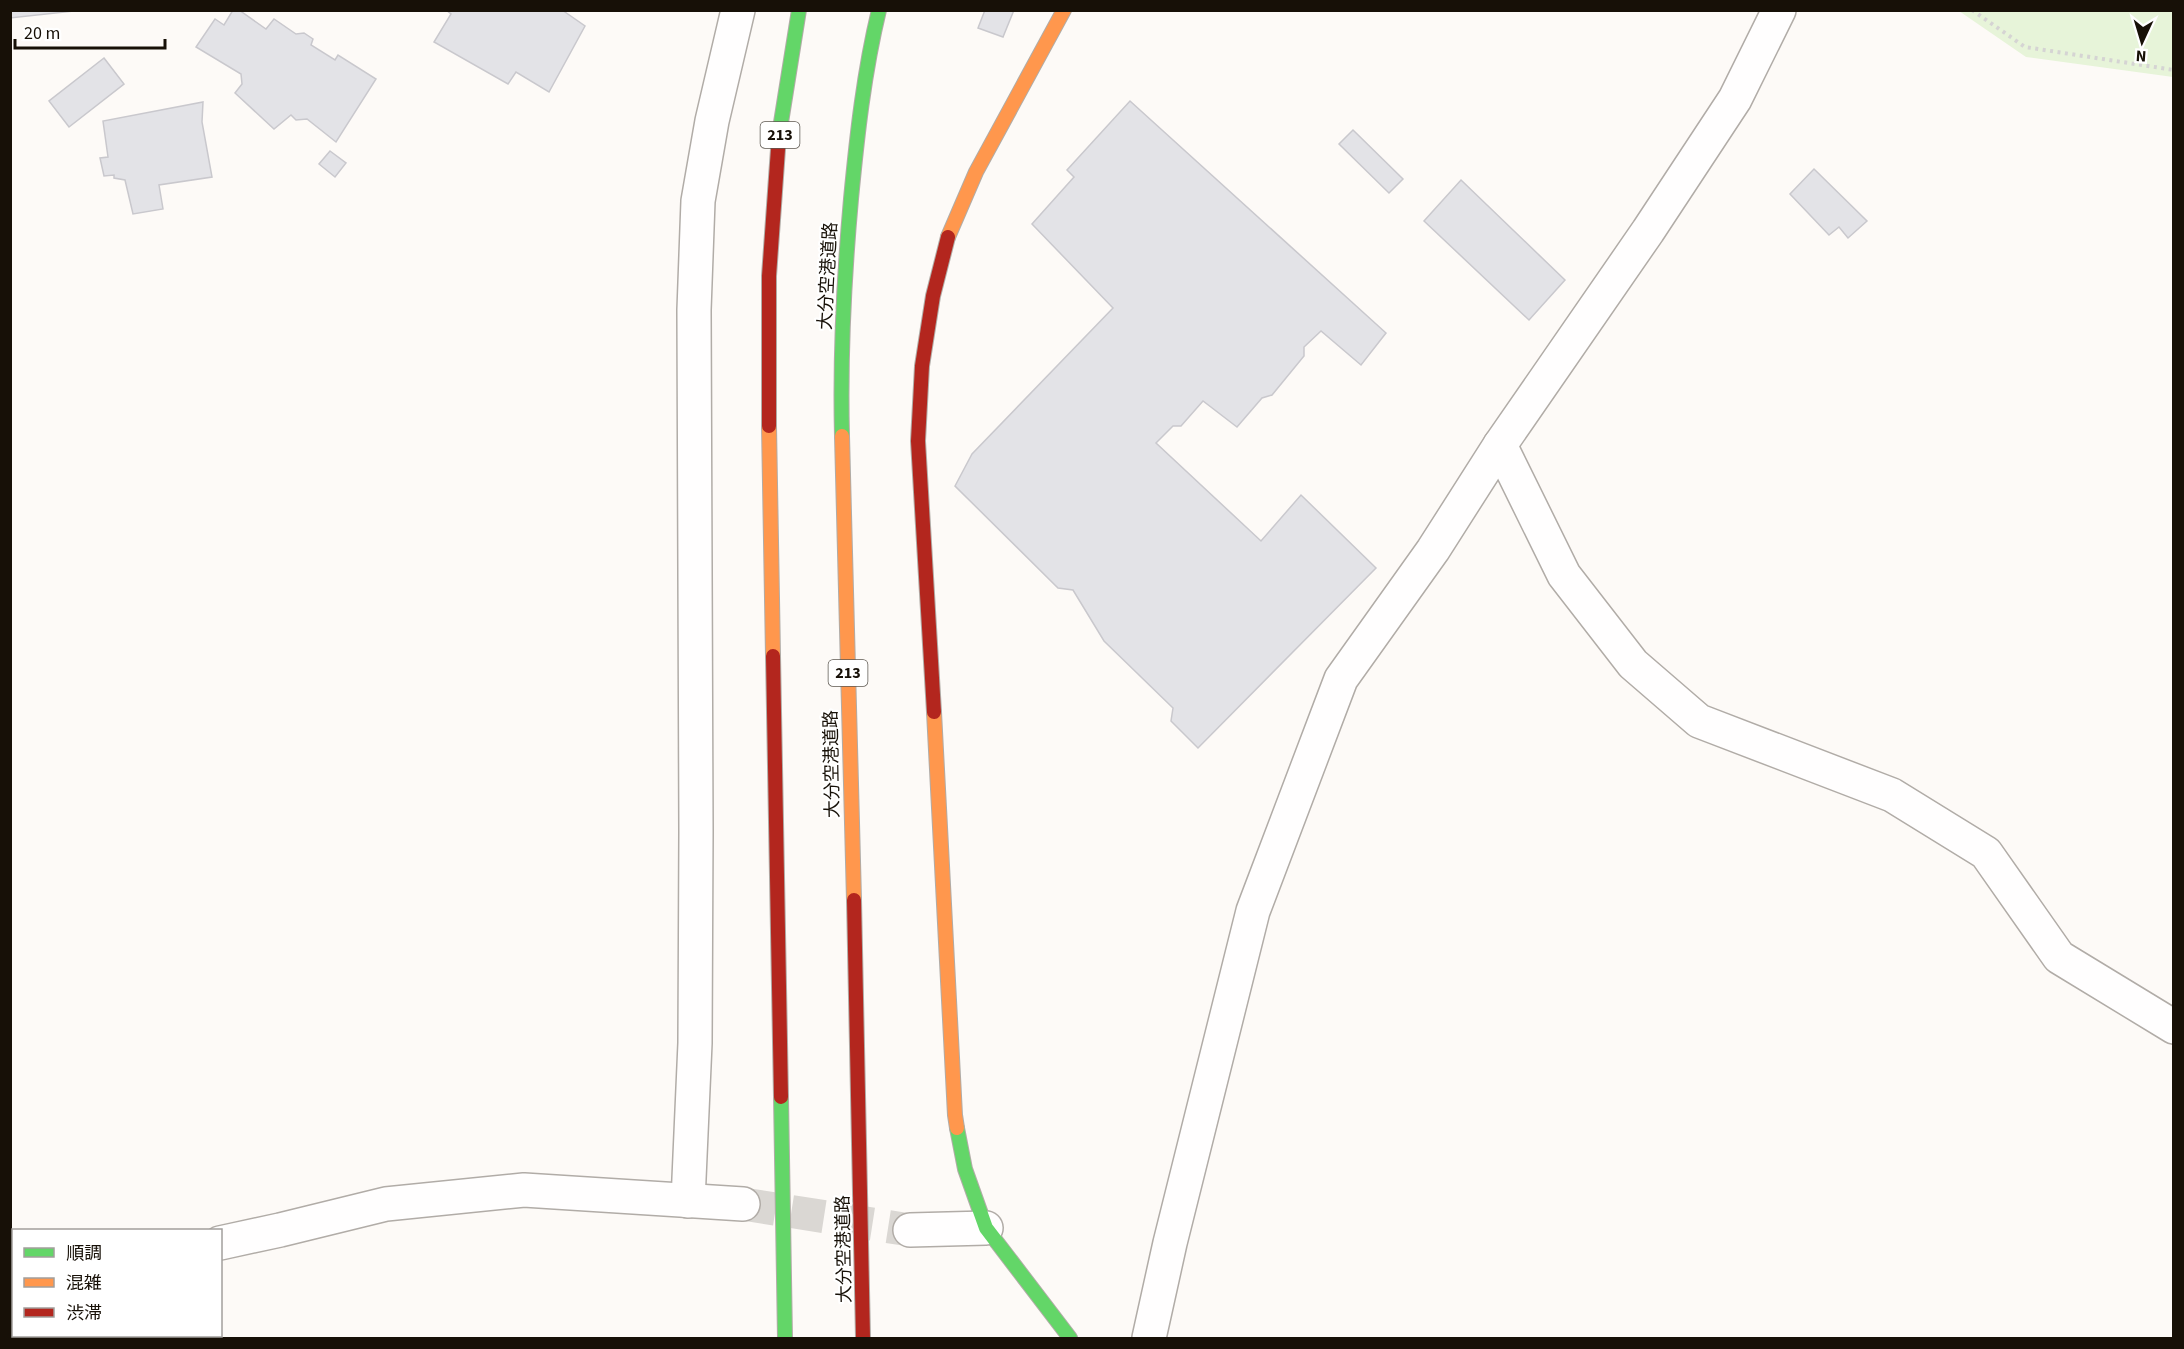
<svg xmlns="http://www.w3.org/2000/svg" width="2184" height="1349" viewBox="0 0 2184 1349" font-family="'Source Sans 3','Noto Sans JP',sans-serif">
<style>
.green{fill:#e7f4d9}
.building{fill:#e3e3e7;stroke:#c9c8cd;stroke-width:1.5}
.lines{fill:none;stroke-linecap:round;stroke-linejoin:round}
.street-tunnel{stroke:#dad7d3;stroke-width:33;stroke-dasharray:33 16;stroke-linecap:butt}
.street-casing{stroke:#b1aca7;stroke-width:36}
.fast-casing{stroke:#b1aca7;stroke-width:16}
.slow-casing{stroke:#b1aca7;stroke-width:16}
.jam-casing{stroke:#b1aca7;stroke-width:16}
.path{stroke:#d5d4d3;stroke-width:4;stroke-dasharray:3 4.5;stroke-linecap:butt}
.street{stroke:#fffefe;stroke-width:33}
.fast{stroke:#63d668;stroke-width:14}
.slow{stroke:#ff974d;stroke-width:14}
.jam{stroke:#b3261e;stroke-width:14}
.labels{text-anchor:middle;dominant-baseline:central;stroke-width:4.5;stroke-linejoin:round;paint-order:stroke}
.shield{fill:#fff;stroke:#5d5851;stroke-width:1.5}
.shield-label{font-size:16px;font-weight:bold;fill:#171007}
.street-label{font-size:18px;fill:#171007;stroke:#fff}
</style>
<rect width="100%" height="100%" fill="#fdfaf7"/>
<!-- green -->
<polygon class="green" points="2169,11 2173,12 2173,77 2026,57 1959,11"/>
<!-- building -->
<g class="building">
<polygon points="10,10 83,10 10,18"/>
<polygon points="233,10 239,10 266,29 274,19 296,34 304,33 313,39 311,45 335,60 338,55 376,79 336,142 307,119 296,120 291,115 274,129 235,93 242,84 241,74 196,47 215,19 224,25"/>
<polygon points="446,10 562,10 585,26 549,92 516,72 508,84 434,42 451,14"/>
<polygon points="985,10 1014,10 1003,37 978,28"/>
<polygon points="104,58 124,84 69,127 49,101"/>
<polygon points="1130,101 1386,333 1361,365 1321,331 1304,347 1304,356 1272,395 1262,398 1237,427 1203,401 1181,426 1173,426 1156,443 1261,541 1301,495 1376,568 1198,748 1171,721 1173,708 1104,641 1073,590 1058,588 955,486 972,454 1113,308 1032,224 1074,177 1067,170"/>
<polygon points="203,102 202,122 212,177 159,185 163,209 133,214 125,180 114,178 114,175 104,176 100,158 108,157 103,121"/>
<polygon points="1353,130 1403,179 1389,193 1339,144"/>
<polygon points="330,151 346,163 335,177 319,164"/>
<polygon points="1814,169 1867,221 1848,238 1839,227 1829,235 1790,194"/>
<polygon points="1461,180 1565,280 1529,320 1424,221"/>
</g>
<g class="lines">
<!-- street-tunnel -->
<polyline class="street-tunnel" points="743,1204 910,1230"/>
<defs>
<g id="street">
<polyline points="1500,445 1564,575 1633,664 1699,721 1892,795 1986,853 2059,957 2174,1027"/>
<polyline points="688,1201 695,1043 696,832 694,310 698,201 712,121 738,10"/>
<polyline points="910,1230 986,1228"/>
<polyline points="220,1243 280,1230 386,1204 524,1190 743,1204"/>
<polyline points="10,1270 14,1270"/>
<polyline points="1149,1338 1170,1243 1253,911 1341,679 1433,550 1500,445 1648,231 1735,99 1779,10"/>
</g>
<g id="fast">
<polyline points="779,135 799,10"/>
<path d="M842,436C840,357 844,277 851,199C857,136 864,72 879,10"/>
<polyline points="781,1097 785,1338"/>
<polyline points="957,1128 965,1169 986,1228 1070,1338"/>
</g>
<g id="slow">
<polyline points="948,237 976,172 1064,10"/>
<polyline points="769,426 773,656"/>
<polyline points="842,436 854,900"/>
<polyline points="934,712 955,1115 957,1128"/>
</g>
<g id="jam">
<polyline points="769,426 769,276 779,135"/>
<polyline points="773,656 781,1097"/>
<polyline points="934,712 918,441 922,366 933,296 948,237"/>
<polyline points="854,900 863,1338"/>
</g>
</defs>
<!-- street casing -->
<use href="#street" class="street-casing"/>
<!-- fast casing -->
<use href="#fast" class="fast-casing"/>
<!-- slow casing -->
<use href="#slow" class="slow-casing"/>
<!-- jam casing -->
<use href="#jam" class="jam-casing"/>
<!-- path -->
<polyline class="path" points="1972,10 2025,47 2174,70"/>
<!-- street -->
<use href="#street" class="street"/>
<!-- fast -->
<use href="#fast" class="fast"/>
<!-- slow -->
<use href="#slow" class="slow"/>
<!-- jam -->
<use href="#jam" class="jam"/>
</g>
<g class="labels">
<!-- shield labels -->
<g class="shield">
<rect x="760.5" y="122" width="39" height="26" rx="4.5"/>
<rect x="828.5" y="660" width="39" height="26" rx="4.5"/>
</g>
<g class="shield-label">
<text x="780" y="135">213</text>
<text x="848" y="673">213</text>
</g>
<!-- street labels -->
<g class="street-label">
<text transform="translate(828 276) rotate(-87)">大分空港道路</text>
<text transform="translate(832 764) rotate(-91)">大分空港道路</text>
<text transform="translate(844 1249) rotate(-91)">大分空港道路</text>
</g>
</g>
<!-- border -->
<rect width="2184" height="1349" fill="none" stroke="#171007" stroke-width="24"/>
<!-- legend -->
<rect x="12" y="1229" width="210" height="108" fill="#ffffff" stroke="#a29f9c" stroke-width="1.5"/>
<rect x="24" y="1248" width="30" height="9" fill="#63d668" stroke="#a29f9c" stroke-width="1.5"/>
<text x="66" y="1259" font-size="18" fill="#171007">順調</text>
<rect x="24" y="1278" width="30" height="9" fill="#ff974d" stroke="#a29f9c" stroke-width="1.5"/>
<text x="66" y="1289" font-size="18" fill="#171007">混雑</text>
<rect x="24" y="1308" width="30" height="9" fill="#b3261e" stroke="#a29f9c" stroke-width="1.5"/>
<text x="66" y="1319" font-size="18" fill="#171007">渋滞</text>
<!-- north arrow -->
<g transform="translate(2142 42) rotate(184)" stroke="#ffffff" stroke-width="4.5" paint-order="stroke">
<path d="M0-4.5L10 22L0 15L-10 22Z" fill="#171007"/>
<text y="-9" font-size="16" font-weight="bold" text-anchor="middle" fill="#171007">N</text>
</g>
<!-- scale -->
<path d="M15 39v9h150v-9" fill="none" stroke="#171007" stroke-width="3"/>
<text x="24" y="39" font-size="18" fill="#171007" stroke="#ffffff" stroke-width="4.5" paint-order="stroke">20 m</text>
</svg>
